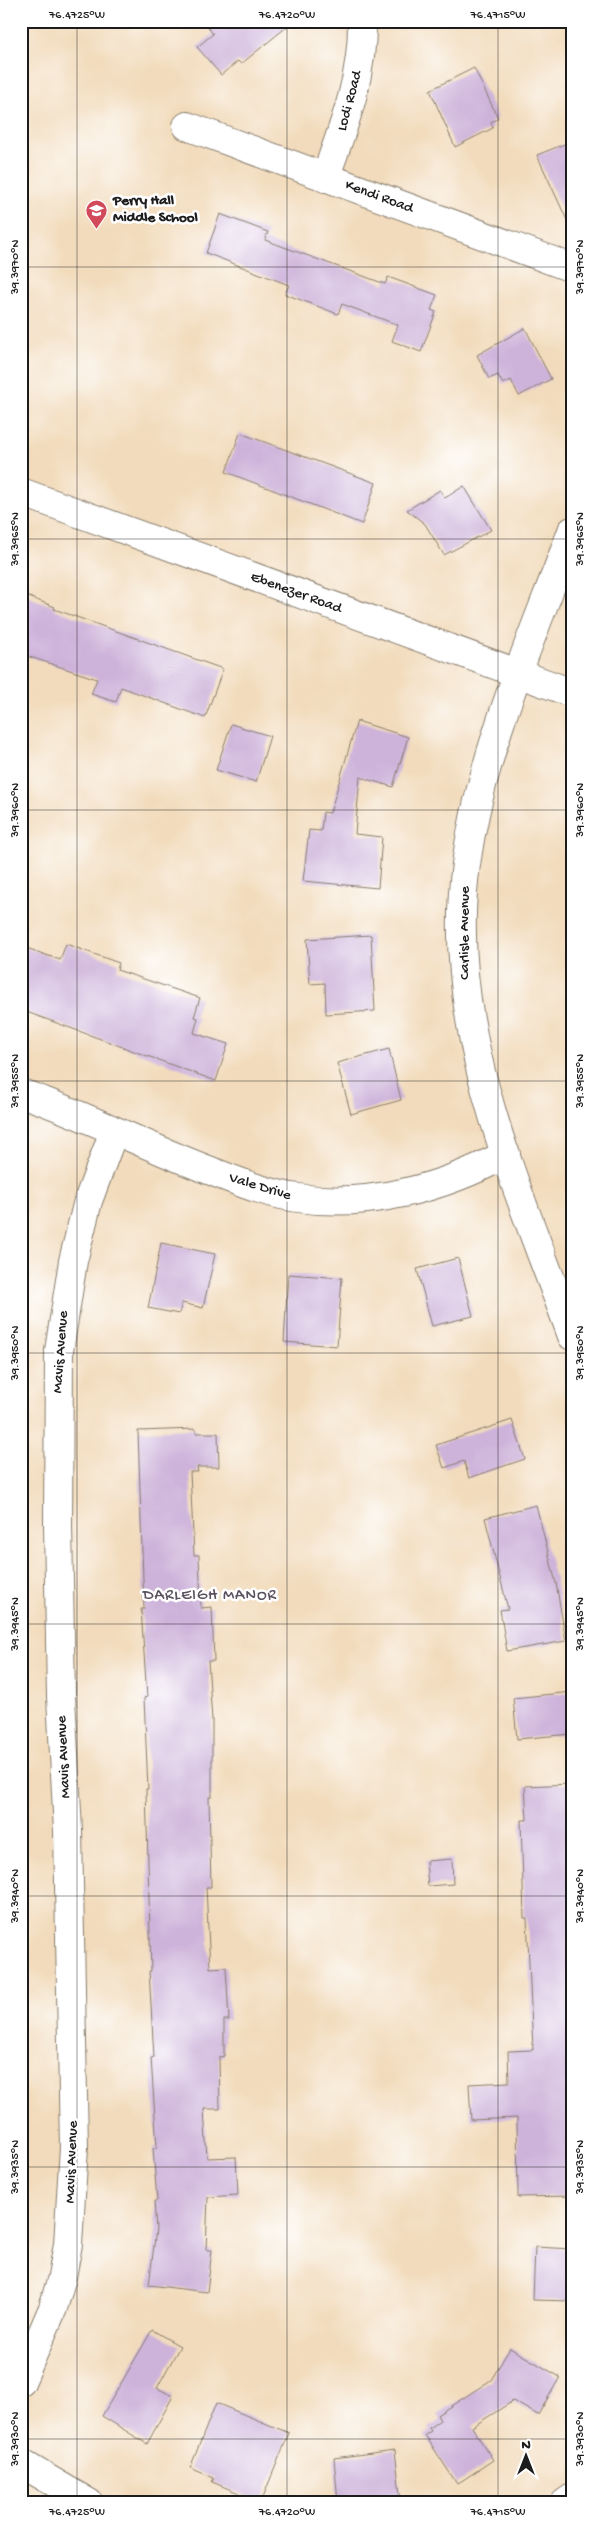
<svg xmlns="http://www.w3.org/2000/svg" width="593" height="2524" viewBox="0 0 593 2524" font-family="'Gochi Hand',sans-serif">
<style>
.building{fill:#cdb3da}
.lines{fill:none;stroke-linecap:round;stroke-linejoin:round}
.minor-casing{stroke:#877c6c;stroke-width:30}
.minor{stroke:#fff;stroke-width:28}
.ticks{fill:none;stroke:#1c1c1c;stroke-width:1;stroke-opacity:0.45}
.labels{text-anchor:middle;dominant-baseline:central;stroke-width:5;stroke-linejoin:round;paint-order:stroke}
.street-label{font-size:15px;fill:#1c1c1c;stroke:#fff}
.poi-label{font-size:15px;font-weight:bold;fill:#1c1c1c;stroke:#fff;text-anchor:start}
.neighbourhood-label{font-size:16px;letter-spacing:1px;fill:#5a515e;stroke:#fff}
.neatline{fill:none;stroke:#1c1c1c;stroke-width:2}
.ticks-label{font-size:12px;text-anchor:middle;fill:#1c1c1c}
</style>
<rect width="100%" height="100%" fill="#fff"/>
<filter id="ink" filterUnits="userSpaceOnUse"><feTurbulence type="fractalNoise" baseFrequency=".02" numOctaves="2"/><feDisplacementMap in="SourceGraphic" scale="10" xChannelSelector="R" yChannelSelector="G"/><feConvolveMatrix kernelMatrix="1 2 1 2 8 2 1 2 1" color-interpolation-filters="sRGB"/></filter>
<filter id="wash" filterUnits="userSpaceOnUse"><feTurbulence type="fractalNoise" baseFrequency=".0096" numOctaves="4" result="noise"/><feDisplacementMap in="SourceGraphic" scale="20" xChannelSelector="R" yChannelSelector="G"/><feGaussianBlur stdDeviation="1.12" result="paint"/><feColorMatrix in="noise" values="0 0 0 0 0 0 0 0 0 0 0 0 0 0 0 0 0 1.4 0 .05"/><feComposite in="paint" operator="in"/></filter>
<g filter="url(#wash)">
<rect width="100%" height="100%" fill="#f2dbbc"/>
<g id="blocks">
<!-- building -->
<g class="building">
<polygon points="203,21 294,21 241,64 238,61 221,75 197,47 213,34"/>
<polygon points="474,68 498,118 491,122 493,128 455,147 430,90"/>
<polygon points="572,141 572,231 537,155"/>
<polygon points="220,214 268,232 265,240 385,284 388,277 437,295 431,310 436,312 421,352 392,341 398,325 342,304 338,314 285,294 289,285 206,253"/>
<polygon points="525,328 551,379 519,396 511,380 503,384 498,375 489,379 477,355"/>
<polygon points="240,433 376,483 362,524 226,472"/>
<polygon points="464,486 491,530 444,555 425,524 407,510 440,490 445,498"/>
<polygon points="21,594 55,607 54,609 223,669 205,718 121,687 116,702 91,694 97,679 21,654"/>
<polygon points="357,721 408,737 393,787 360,777 355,834 382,837 378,888 303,881 309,830 321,831 323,812 330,813"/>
<polygon points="231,724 270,736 256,782 216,770"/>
<polygon points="371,935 375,1011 326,1014 325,983 310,984 307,939"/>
<polygon points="66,944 119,963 117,970 200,998 194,1017 198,1018 194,1033 228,1044 216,1081 21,1010 21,946 60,960"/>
<polygon points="389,1049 401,1100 351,1114 337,1063"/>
<polygon points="161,1243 215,1254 203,1308 182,1303 179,1314 148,1308"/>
<polygon points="458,1258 473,1316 432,1326 417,1269"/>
<polygon points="288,1274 342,1278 337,1346 284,1342"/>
<polygon points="512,1420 525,1459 469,1478 464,1461 444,1468 436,1445"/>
<polygon points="196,1429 196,1433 218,1433 219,1467 197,1467 198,1472 190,1472 194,1555 199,1555 201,1608 212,1607 214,1661 208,1661 212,1720 212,1797 209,1797 211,1887 206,1887 210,1968 226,1967 229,2020 224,2020 224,2056 219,2057 220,2109 204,2109 207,2158 236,2157 238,2195 208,2197 206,2250 212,2250 207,2292 149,2285 156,2229 154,2201 157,2201 153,2148 157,2147 151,2058 154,2057 149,1971 151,1971 146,1789 148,1789 144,1698 147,1697 141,1609 144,1609 138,1431"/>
<polygon points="536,1505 556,1583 566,1641 507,1651 500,1610 508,1609 485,1518"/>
<polygon points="572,1692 572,1734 517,1739 513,1698"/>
<polygon points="572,1784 572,2196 518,2197 517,2118 471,2120 469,2084 509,2082 508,2051 533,2050 527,1918 524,1918 521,1820 527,1820 525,1786"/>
<polygon points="452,1859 453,1884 428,1886 426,1861"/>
<polygon points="535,2247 572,2249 572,2301 533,2300"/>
<polygon points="152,2330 180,2346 157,2388 173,2396 147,2444 102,2416"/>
<polygon points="510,2348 560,2377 538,2415 513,2401 472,2427 493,2460 457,2484 425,2435 431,2431 429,2428 440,2420 437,2415 491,2380"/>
<polygon points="216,2403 289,2433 261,2502 212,2482 214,2478 190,2468"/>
<polygon points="395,2450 401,2503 338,2503 334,2458"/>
</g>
</g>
</g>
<g filter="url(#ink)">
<use href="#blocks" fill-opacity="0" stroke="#877c6c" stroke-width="1"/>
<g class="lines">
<defs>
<g id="minor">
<polyline points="187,126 572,268"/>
<path d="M325,178C344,126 363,77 362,21"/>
<polyline points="21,492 572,693"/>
<path d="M572,531C532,639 482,748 466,864C443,1028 517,1185 572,1336"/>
<path d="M21,1093C86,1115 147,1147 211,1171C239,1182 268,1194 298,1198C368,1208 444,1188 506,1154"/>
<polyline points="21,2382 53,2308 62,2277 68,2244 74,2147 68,1831 61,1697 58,1524 59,1351 73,1261 88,1201 114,1131"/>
<polyline points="21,2463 89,2503"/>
<polyline points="565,2503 572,2498"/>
</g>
</defs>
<!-- minor casing -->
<use href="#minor" class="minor-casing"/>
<!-- minor -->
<use href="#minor" class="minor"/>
</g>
</g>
<!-- ticks -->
<path class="ticks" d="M77,21V2503M287,21V2503M498,21V2503M21,267H572M21,539H572M21,810H572M21,1081H572M21,1353H572M21,1624H572M21,1896H572M21,2167H572M21,2439H572"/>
<!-- icons -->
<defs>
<symbol id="school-pin" viewBox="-11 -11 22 30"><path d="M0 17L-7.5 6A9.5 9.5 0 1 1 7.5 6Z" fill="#d1495b" stroke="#fff"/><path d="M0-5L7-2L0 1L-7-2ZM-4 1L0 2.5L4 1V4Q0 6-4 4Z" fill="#fff"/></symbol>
</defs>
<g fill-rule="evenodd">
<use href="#school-pin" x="84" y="198" width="25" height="34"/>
</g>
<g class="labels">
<!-- street labels -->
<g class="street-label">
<text transform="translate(350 101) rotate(-75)">Lodi Road</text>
<text transform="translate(379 197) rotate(20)">Kendi Road</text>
<text transform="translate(296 593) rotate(20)">Ebenezer Road</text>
<text transform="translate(465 933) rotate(-90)">Carlisle Avenue</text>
<text transform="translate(260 1187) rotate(17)">Vale Drive</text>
<text transform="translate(61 1352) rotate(-86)">Mavis Avenue</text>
<text transform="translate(64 1757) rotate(-93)">Mavis Avenue</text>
<text transform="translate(72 2162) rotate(-88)">Mavis Avenue</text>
</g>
<!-- poi labels -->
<g class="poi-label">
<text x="113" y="201">Perry Hall<tspan x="113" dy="17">Middle School</tspan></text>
</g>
<!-- neighbourhood labels -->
<g class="neighbourhood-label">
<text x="210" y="1596">DARLEIGH MANOR</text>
</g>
</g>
<!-- margin -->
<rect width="593" height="2524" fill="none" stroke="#fff" stroke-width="55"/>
<!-- north arrow -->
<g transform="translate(526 2456)" stroke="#ffffff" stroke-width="4" paint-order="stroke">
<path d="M0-4L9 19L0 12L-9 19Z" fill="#1c1c1c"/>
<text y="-8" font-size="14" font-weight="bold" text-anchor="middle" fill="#1c1c1c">N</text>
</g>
<rect x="28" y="28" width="538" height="2468" class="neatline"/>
<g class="ticks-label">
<text x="77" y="18">76.4725°W</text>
<text x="287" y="18">76.4720°W</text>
<text x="498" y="18">76.4715°W</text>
<text transform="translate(14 267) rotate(-90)" y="4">39.3970°N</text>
<text transform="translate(579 267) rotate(-90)" y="4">39.3970°N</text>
<text transform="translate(14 539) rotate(-90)" y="4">39.3965°N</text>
<text transform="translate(579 539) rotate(-90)" y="4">39.3965°N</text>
<text transform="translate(14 810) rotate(-90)" y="4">39.3960°N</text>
<text transform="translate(579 810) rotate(-90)" y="4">39.3960°N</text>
<text transform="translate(14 1081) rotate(-90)" y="4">39.3955°N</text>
<text transform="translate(579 1081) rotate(-90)" y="4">39.3955°N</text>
<text transform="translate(14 1353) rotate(-90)" y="4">39.3950°N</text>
<text transform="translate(579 1353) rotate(-90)" y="4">39.3950°N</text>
<text transform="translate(14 1624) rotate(-90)" y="4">39.3945°N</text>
<text transform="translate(579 1624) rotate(-90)" y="4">39.3945°N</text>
<text transform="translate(14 1896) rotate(-90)" y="4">39.3940°N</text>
<text transform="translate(579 1896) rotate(-90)" y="4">39.3940°N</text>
<text transform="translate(14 2167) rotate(-90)" y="4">39.3935°N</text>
<text transform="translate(579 2167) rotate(-90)" y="4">39.3935°N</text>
<text transform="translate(14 2439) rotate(-90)" y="4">39.3930°N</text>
<text transform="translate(579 2439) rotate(-90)" y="4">39.3930°N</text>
<text x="77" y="2515">76.4725°W</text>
<text x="287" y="2515">76.4720°W</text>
<text x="498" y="2515">76.4715°W</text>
</g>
</svg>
